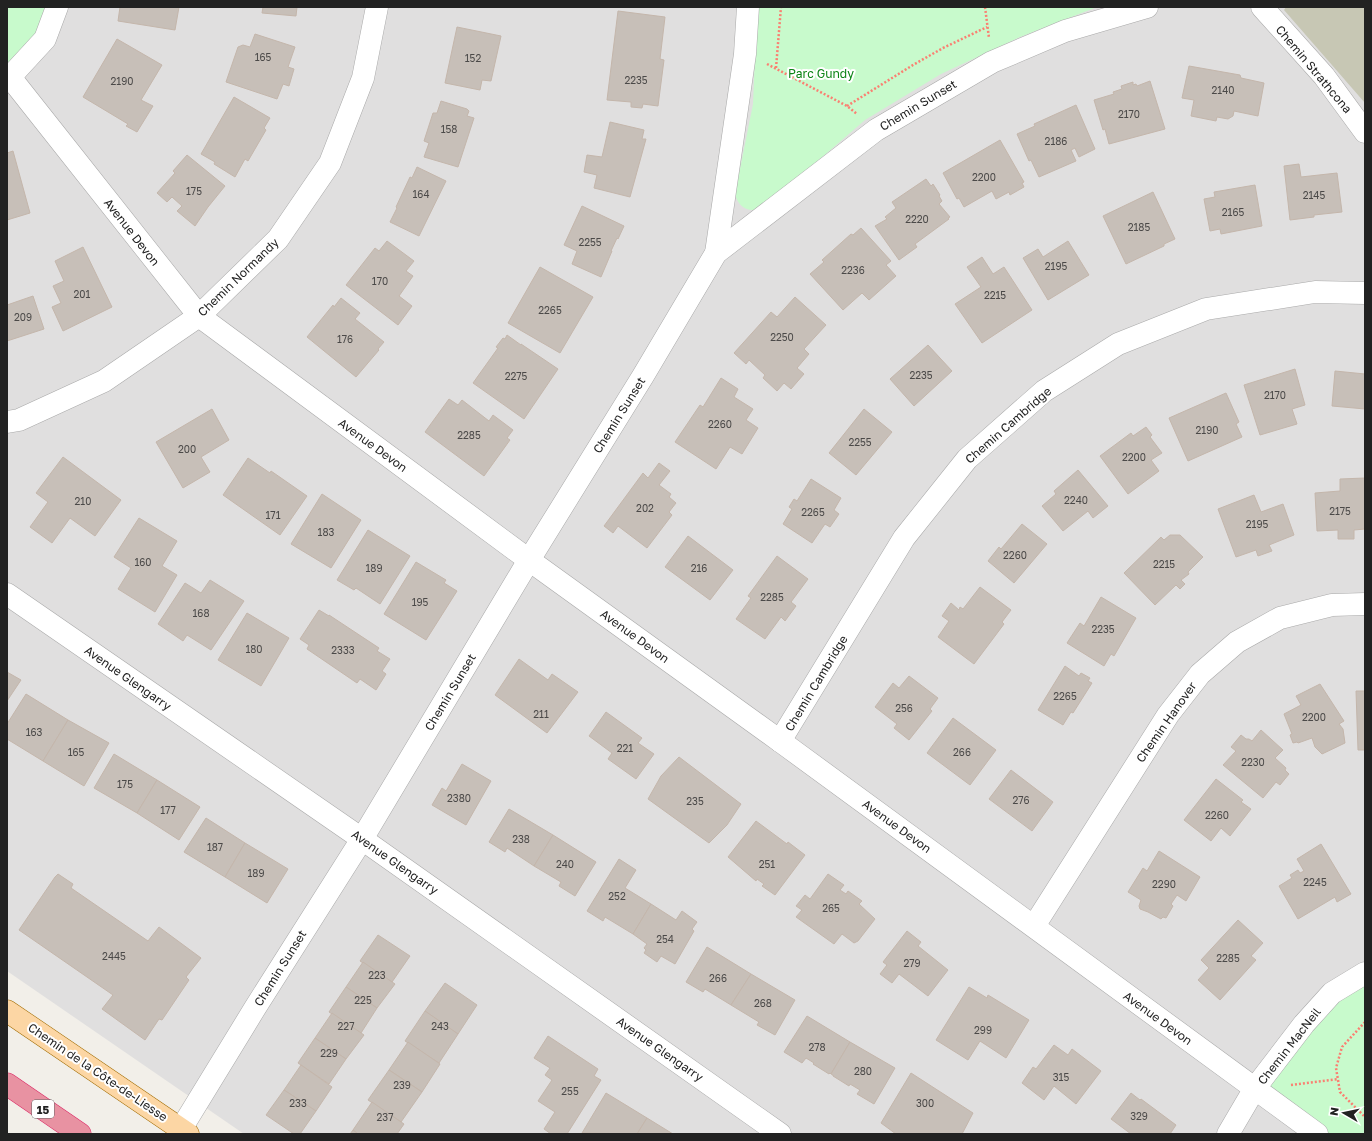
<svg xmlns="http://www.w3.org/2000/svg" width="1372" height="1141" viewBox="0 0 1372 1141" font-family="'Golos Text',sans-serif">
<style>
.residential{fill:#e0dfdf}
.construction{fill:#c7c7b4}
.park{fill:#c8facc}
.building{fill:#c7bfb8;stroke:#c4b6ab}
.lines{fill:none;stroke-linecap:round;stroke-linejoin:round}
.minor-casing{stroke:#a9a9a9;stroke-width:23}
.major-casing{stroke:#a06b00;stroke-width:23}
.highway-casing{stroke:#dc2a67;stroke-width:23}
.path{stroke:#fa8072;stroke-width:2.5;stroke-dasharray:2 2;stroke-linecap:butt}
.minor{stroke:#fff;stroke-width:22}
.major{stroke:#fcd6a4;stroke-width:22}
.highway{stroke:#e892a2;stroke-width:22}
.labels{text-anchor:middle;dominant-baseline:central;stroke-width:4;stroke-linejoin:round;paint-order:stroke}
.number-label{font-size:10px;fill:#4b4948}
.shield{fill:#fff;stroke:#646464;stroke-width:1}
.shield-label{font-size:11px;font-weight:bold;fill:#222}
.street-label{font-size:12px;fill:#222;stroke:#fff}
.park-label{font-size:12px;fill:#0c8416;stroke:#fff}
</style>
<rect width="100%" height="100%" fill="#f2efe9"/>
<!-- residential -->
<polygon class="residential" points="7,7 1365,7 1365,1134 244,1134 7,971"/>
<!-- construction -->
<polygon class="construction" points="1286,7 1365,7 1365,103 1284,10"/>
<!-- park -->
<g class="park">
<polygon points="7,7 57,7 7,79"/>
<path d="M757,7H1097L1020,37L941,74L865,120L767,205C754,214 739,211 735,194L753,104Z"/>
<polygon points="1365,973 1365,1134 1317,1134 1255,1088"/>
</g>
<!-- building -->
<g class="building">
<polygon points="120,7 179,7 175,30 118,21"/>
<polygon points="263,7 297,7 296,16 262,13"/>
<polygon points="618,11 665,17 660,59 664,60 658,106 643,104 642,108 631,107 631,102 607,100"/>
<polygon points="457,27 501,36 491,81 482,80 480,90 445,83"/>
<polygon points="255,34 295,47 288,67 294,69 289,86 283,84 277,99 226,82 238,47 243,45 250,47"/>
<polygon points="117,39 162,65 141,100 153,106 137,132 126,126 128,124 83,97"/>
<polygon points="1189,66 1240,75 1241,78 1264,83 1258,116 1234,111 1233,116 1228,119 1217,117 1216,121 1191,116 1194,100 1182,98"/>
<polygon points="1150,81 1165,129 1109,144 1105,129 1103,130 1094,100 1114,94 1113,92 1122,89 1121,86 1133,82 1133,85 1136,84 1137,86"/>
<polygon points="234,97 270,118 264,128 266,130 248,161 245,159 235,177 214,164 215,162 201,154"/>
<polygon points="441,101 467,109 469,111 467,116 474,118 458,167 424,157 429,143 424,141 433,113 437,113"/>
<polygon points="1076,105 1095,149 1079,157 1075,148 1071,150 1076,161 1039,177 1031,160 1029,161 1017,134 1035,126 1034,124"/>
<polygon points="610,122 644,130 642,139 646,139 630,197 594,188 597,175 584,172 587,155 602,157"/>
<polygon points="1000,140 1024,182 1022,183 1024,187 1010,195 1009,192 996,199 992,191 964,207 959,198 957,199 943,173"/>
<polygon points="13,151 30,213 7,220 7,153"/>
<polygon points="187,155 225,186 208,207 195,226 177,211 182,206 172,197 167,202 157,193 175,173 173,171"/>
<polygon points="1299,164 1301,177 1337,173 1342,212 1314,215 1314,217 1290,220 1284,166"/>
<polygon points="417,167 446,181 419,236 390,222 397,208 396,207 410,177 412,178"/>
<polygon points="926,179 931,186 933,184 940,195 939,196 942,201 939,204 950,217 948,218 949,219 915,244 917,247 899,260 875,226 887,219 885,217 896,208 892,202"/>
<polygon points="1255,185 1262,226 1221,234 1220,229 1210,231 1204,199 1215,197 1214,192"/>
<polygon points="1153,192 1175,239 1164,244 1164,246 1126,264 1103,216"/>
<polygon points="582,206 624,226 618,239 617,238 611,251 612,251 601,277 572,264 577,251 564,245"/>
<polygon points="861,228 891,261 886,265 896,276 869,300 862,293 843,310 810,274 824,262 822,260 851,234 853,235"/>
<polygon points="387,241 414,261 406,271 413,276 399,296 412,306 398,325 346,285 375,248 379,251"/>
<polygon points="1068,241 1089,275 1048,300 1023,258 1038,249 1043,257"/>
<polygon points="83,247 112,307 63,331 52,307 61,303 53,286 64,281 55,261"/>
<polygon points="982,257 993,274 1004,267 1032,310 982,343 955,304 981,287 967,267"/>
<polygon points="540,267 593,297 560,353 508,323"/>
<polygon points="33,296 44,329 7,341 7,305"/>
<polygon points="795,297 826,325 804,349 809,354 797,368 804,374 791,389 784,383 777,391 763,378 765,375 749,360 746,364 734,353 771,312 777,317"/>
<polygon points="341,298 360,313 355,319 384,342 378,349 379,350 356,377 307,337 333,305 334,307"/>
<polygon points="507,335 521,345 521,344 558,369 524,419 473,383 498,348 496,347 503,338 505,339"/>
<polygon points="928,345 952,371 914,406 890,379"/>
<polygon points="1295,369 1305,405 1292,409 1297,424 1260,435 1244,385"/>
<polygon points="1335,371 1365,374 1365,409 1332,406"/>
<polygon points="721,378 738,389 734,397 753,409 746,420 758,428 742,454 730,447 716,469 675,442 700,405 703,407"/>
<polygon points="1226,393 1239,422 1236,424 1242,437 1188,461 1169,418"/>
<polygon points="449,399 458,405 462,400 489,421 493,415 513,430 507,438 510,440 484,476 425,432"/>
<polygon points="212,409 229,440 201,457 210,472 183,488 156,442"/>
<polygon points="864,409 892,432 856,475 829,453"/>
<polygon points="1146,427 1152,435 1150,437 1162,453 1151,460 1159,471 1128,494 1100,456 1131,433 1133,436"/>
<polygon points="63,457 121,500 95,536 70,518 52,543 30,527 48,502 36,493"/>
<polygon points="248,458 270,473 271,471 307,496 280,535 223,495"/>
<polygon points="659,463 670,471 659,485 671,494 669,497 676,503 669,512 672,515 647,548 618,526 613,533 604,526 643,473 648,478"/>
<polygon points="1078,470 1108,506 1093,518 1088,511 1063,531 1042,506 1056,494 1054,491"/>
<polygon points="1365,478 1365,529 1354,530 1354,539 1338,539 1338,530 1317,531 1315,493 1340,491 1340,479"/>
<polygon points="811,479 841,498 834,510 839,514 830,527 825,524 812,543 783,524 792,509 789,507 794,499 797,501"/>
<polygon points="322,494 361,520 331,568 291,544"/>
<polygon points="1254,495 1261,512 1283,504 1294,535 1269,545 1272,551 1258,556 1256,550 1236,557 1218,509"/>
<polygon points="139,518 177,541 162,566 177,575 155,612 118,589 131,568 114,557"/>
<polygon points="1022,524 1047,544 1014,583 988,561 999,547 1001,549"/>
<polygon points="368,530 410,556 380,604 356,588 354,590 337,580"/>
<polygon points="1170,535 1180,535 1203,557 1188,572 1189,574 1181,580 1185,584 1180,589 1176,585 1155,605 1124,573 1161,537 1164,540"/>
<polygon points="688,536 733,570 710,600 665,567"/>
<polygon points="777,556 808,579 791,602 796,606 785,621 781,617 765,639 736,619 751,598 748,596"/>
<polygon points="416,562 446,580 444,583 457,591 426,640 384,614"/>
<polygon points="210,580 244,601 211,650 187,635 183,641 158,624 185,583 201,593"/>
<polygon points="980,587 1011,610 1002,622 1004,624 974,664 938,637 949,621 942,616 951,603 959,610 960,607 963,609"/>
<polygon points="1101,597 1136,618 1114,656 1111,654 1104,666 1067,643 1080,623 1084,626"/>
<polygon points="319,610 329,616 329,615 379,648 377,651 390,659 382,671 386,674 376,690 360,679 357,683 307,649 309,645 300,639"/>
<polygon points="247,613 289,638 261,686 218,660"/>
<polygon points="519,659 548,680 552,674 578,692 547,733 495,695"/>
<polygon points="1065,666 1079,676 1081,673 1090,678 1088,681 1092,683 1073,713 1071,712 1063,725 1038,710"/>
<polygon points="7,672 21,680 7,701"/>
<polygon points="909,676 938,698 930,709 932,711 909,740 894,728 897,724 875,707 893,683 899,688"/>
<polygon points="1320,684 1344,721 1339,724 1343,729 1345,743 1322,754 1315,747 1312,738 1298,743 1297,742 1293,743 1290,735 1292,734 1284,714 1301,705 1296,696"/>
<polygon points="1356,691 1365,691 1365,750 1358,750"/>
<polygon points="26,694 68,720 43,761 7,739 7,724"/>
<polygon points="606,712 642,738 638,743 654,754 636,779 608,759 612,753 589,736"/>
<polygon points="953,718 996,750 970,785 927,753"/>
<polygon points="68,720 109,743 84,786 43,761"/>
<polygon points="1261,730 1283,750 1275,758 1286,768 1285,770 1289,774 1280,785 1276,782 1263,798 1223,765 1236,751 1231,747 1241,735 1246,739 1249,739 1252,741"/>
<polygon points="114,754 157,780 137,813 94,788"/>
<polygon points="679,757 741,804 727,825 709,843 648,799 661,776"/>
<polygon points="462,764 491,781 466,825 432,805 442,788 446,791"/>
<polygon points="1011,770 1053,802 1032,831 989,799"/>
<polygon points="1216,779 1243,800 1241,802 1251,809 1230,836 1221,828 1211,841 1184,820"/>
<polygon points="157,780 200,807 179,840 137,813"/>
<polygon points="509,809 553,835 534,866 507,848 505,852 489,842"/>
<polygon points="206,818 245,843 225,877 184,852"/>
<polygon points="756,821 787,844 788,842 805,855 775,895 762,886 764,884 757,879 756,881 728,857"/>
<polygon points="553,835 596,862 575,896 559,886 561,882 534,866"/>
<polygon points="245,843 288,869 267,903 225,877"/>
<polygon points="1321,844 1351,894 1337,902 1335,897 1298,919 1279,886 1292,878 1290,875 1298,870 1300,873 1304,871 1297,859"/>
<polygon points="1159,851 1200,877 1186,901 1177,895 1171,904 1173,906 1166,918 1163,917 1161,919 1148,912 1140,909 1139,906 1141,900 1128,892 1143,868 1147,871"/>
<polygon points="619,859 636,870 625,888 651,904 633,934 605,917 603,921 587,911"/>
<polygon points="58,874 73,884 71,888 148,941 159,927 201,958 186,977 189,980 162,1020 159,1019 145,1040 102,1009 113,995 19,930 55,877"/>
<polygon points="828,874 844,885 840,890 846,894 848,891 862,901 859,904 875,919 858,941 854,943 842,934 834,944 796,917 802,910 796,906 805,895 810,899"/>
<polygon points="651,904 676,920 682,911 697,922 692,929 694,931 675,964 661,956 657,962 644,953 646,950 644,948 647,944 633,934"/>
<polygon points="1238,920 1263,943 1251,956 1256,960 1220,1000 1198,980 1209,968 1201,960"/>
<polygon points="907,931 921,942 918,946 948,970 928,996 899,974 892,983 880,974 887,965 883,962"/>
<polygon points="378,935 410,956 392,982 360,961"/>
<polygon points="707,947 751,974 731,1005 705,989 703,992 686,982"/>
<polygon points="363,962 395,984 377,1008 346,987"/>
<polygon points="751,974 795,1000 775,1035 757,1025 759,1022 731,1005"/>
<polygon points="445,983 477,1005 458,1034 425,1011"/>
<polygon points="346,987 377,1008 361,1033 329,1012"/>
<polygon points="969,987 987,998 988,995 1029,1020 1006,1058 980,1041 968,1060 936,1040"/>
<polygon points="425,1011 458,1034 439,1063 405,1041"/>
<polygon points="332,1013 364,1035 346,1059 315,1038"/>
<polygon points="807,1016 850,1042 831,1074 830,1073 829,1074 813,1064 814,1063 806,1058 802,1063 784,1052"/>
<polygon points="548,1036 598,1069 594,1076 601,1080 567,1134 551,1134 544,1129 555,1112 538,1101 552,1080 545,1075 550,1068 534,1058"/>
<polygon points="315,1038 346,1059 329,1084 298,1063"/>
<polygon points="408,1042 440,1064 422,1092 389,1070"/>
<polygon points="850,1042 895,1068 874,1104 857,1094 860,1090 850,1084 849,1086 833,1076 833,1075 831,1074"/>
<polygon points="1054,1045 1068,1055 1072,1049 1101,1071 1076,1104 1054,1086 1044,1100 1022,1083 1033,1067 1036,1069"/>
<polygon points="301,1065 332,1087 316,1111 284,1090"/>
<polygon points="389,1070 422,1092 401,1122 368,1100"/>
<polygon points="911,1073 973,1113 962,1134 896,1134 881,1123"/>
<polygon points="284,1090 316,1111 300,1134 294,1134 266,1115"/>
<polygon points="606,1093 647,1118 637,1134 582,1133"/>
<polygon points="1131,1093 1140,1100 1141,1099 1176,1125 1170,1134 1131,1134 1111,1119"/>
<polygon points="372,1102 404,1124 397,1134 358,1134 353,1130"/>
<polygon points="647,1118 673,1134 637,1134"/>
<polygon points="353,1130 358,1134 350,1134"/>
</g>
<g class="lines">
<defs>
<g id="minor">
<polyline points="1262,7 1324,76 1365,132"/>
<polyline points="10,77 199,316 529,560 780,741 1317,1134"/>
<polyline points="7,79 10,77 45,39 57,7"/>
<polyline points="716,253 745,54 748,7"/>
<polyline points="7,422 19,420 104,381 199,316 278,239 330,163 363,78 377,7"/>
<polyline points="7,594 362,839 780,1134"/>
<polyline points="780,741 904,538 967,459 1044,391 1118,344 1206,309 1315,292 1365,293"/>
<polyline points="1034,926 1168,715 1200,674 1237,642 1280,618 1332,605 1365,604"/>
<polyline points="181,1129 255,1008 362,839 529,560 643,376 716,253 876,130 992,62 1065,31 1147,7"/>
<polyline points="1228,1134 1255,1088 1304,1024 1332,993 1365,973"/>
</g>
<polyline id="major" points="7,1011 188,1134"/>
<polyline id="highway" points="7,1084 80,1134"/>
</defs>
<!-- minor casing -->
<use href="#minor" class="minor-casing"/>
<!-- major casing -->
<use href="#major" class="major-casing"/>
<!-- highway casing -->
<use href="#highway" class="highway-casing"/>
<!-- path -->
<g class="path">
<polyline points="985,7 989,38"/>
<polyline points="767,64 847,106 857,114"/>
<polyline points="776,68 781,7"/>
<polyline points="847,106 913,65 943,48 987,27"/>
<polyline points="1365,1022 1342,1047 1336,1068 1340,1092 1365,1117"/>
<polyline points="1291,1085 1338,1079"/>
</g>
<!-- minor -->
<use href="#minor" class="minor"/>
<!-- major -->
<use href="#major" class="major"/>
<!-- highway -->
<use href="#highway" class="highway"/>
</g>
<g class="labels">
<!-- number labels -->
<g class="number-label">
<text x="263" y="57">165</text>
<text x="473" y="58">152</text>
<text x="636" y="80">2235</text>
<text x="122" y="81">2190</text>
<text x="1223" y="90">2140</text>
<text x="1129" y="114">2170</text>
<text x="449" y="129">158</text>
<text x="1056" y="141">2186</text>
<text x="984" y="177">2200</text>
<text x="194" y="191">175</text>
<text x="421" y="194">164</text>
<text x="1314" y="195">2145</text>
<text x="1233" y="212">2165</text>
<text x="917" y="219">2220</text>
<text x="1139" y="227">2185</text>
<text x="590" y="242">2255</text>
<text x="1056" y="266">2195</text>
<text x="853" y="270">2236</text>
<text x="380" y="281">170</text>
<text x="82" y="294">201</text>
<text x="995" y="295">2215</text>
<text x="550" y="310">2265</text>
<text x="23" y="317">209</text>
<text x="782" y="337">2250</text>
<text x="345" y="339">176</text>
<text x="921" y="375">2235</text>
<text x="516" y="376">2275</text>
<text x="1275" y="395">2170</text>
<text x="720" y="424">2260</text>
<text x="1207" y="430">2190</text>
<text x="469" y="435">2285</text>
<text x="860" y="442">2255</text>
<text x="187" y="449">200</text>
<text x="1134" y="457">2200</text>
<text x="1076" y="500">2240</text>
<text x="83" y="501">210</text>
<text x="645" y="508">202</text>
<text x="1340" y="511">2175</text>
<text x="813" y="512">2265</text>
<text x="273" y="515">171</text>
<text x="1257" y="524">2195</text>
<text x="326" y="532">183</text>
<text x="1015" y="555">2260</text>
<text x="143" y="562">160</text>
<text x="1164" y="564">2215</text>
<text x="374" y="568">189</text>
<text x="699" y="568">216</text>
<text x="772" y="597">2285</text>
<text x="420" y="602">195</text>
<text x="201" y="613">168</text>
<text x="1103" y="629">2235</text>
<text x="254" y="649">180</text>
<text x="343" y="650">2333</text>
<text x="1065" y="696">2265</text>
<text x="904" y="708">256</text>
<text x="541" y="714">211</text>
<text x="1314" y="717">2200</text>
<text x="34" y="732">163</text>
<text x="625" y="748">221</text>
<text x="76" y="752">165</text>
<text x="962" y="752">266</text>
<text x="1253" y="762">2230</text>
<text x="125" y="784">175</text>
<text x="459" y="798">2380</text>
<text x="1021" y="800">276</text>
<text x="695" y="801">235</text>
<text x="168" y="810">177</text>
<text x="1217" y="815">2260</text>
<text x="521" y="839">238</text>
<text x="215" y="847">187</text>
<text x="565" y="864">240</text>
<text x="767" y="864">251</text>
<text x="256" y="873">189</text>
<text x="1315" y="882">2245</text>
<text x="1164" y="884">2290</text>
<text x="617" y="896">252</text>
<text x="831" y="908">265</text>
<text x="665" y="939">254</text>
<text x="114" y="956">2445</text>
<text x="1228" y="958">2285</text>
<text x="912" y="963">279</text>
<text x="377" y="975">223</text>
<text x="718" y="978">266</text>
<text x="363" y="1000">225</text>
<text x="763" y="1003">268</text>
<text x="346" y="1026">227</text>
<text x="440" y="1026">243</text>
<text x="983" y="1030">299</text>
<text x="817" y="1047">278</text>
<text x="329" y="1053">229</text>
<text x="863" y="1071">280</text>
<text x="1061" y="1077">315</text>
<text x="402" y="1085">239</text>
<text x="570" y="1091">255</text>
<text x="298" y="1103">233</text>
<text x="925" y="1103">300</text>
<text x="1139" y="1116">329</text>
<text x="385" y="1117">237</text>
</g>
<!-- shield labels -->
<rect class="shield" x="32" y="1100" width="22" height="18" rx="3"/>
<g class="shield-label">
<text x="43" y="1109">15</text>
</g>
<!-- street labels -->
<g class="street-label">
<text transform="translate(1314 69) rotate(50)">Chemin Strathcona</text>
<text transform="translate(918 105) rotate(-31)">Chemin Sunset</text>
<text transform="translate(132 232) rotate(52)">Avenue Devon</text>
<text transform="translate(238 277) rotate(-44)">Chemin Normandy</text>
<text transform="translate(619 415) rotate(-58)">Chemin Sunset</text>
<text transform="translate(1008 425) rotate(-41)">Chemin Cambridge</text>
<text transform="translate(373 445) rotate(36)">Avenue Devon</text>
<text transform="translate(635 636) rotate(36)">Avenue Devon</text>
<text transform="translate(128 678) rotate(35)">Avenue Glengarry</text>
<text transform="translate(816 683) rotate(-59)">Chemin Cambridge</text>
<text transform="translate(450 692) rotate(-59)">Chemin Sunset</text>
<text transform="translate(1166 722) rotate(-55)">Chemin Hanover</text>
<text transform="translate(897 826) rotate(36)">Avenue Devon</text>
<text transform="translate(395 862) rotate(35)">Avenue Glengarry</text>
<text transform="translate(280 968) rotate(-58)">Chemin Sunset</text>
<text transform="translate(1158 1018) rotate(36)">Avenue Devon</text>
<text transform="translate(1289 1046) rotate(-52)">Chemin MacNeil</text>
<text transform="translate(660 1049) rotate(35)">Avenue Glengarry</text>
<text transform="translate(98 1072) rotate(34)">Chemin de la Côte-de-Liesse</text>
</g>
<!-- park labels -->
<g class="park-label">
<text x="821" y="73">Parc Gundy</text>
</g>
</g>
<!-- border -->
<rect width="1372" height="1141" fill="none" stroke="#222222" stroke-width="16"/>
<!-- north arrow -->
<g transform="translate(1344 1113) rotate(279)" stroke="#ffffff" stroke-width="3" paint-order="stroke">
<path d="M0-3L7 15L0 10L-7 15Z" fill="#222222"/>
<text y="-6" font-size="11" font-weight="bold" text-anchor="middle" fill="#222222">N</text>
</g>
</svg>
